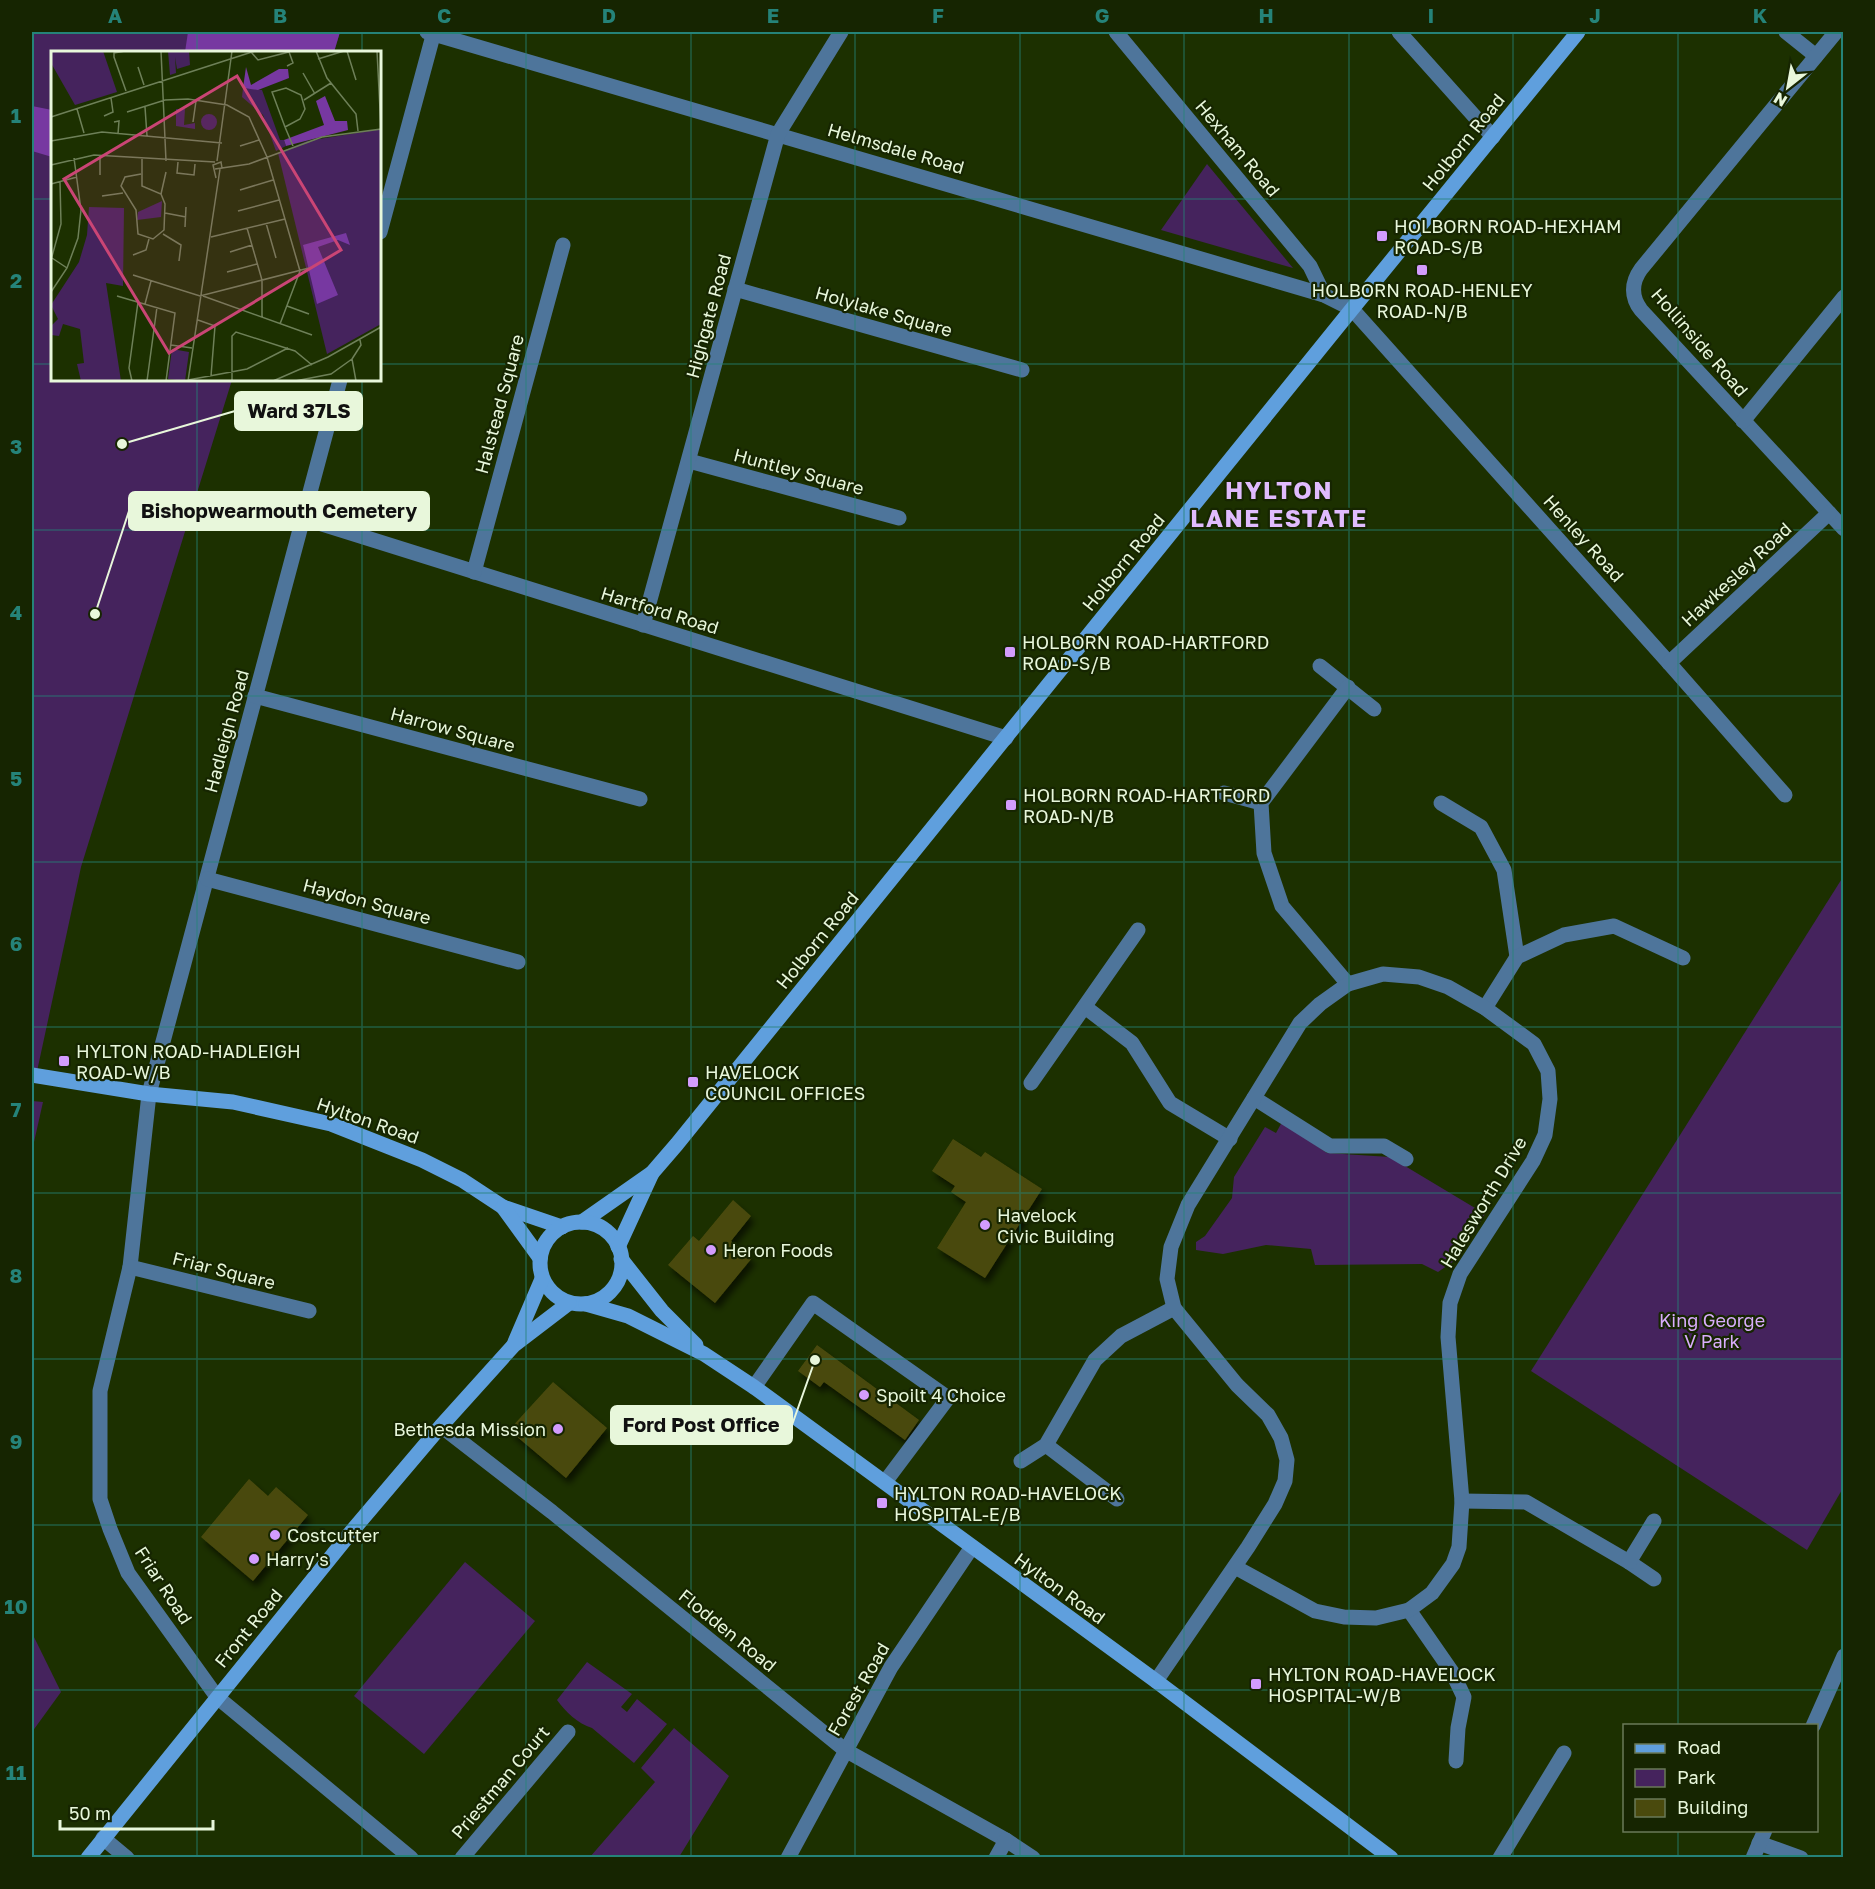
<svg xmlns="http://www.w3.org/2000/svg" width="1875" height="1889" viewBox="0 0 1875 1889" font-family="'Golos Text',sans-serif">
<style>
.green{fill:#45235d}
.forest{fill:#7738a1}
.building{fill:#4a4a0d;filter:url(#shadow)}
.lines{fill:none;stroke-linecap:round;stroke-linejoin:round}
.street{stroke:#4e759b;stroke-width:15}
.secondary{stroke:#5f9fdd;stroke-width:15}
.grid{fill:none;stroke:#258379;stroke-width:1.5;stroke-opacity:0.55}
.poi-dot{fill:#d39cfd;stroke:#162501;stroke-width:2}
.labels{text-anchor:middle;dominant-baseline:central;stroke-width:4.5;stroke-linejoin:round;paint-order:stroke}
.street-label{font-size:18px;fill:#e8f7db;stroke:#162501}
.poi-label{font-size:18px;fill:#e8f7db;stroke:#162501;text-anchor:start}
.park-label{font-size:18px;fill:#d9adfc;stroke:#162501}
.district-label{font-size:24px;font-weight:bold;letter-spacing:1.5px;fill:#e0bbfe;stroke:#162501}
.inset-road{fill:none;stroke:#6e8058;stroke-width:1.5}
.view{fill:#ca4575;fill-opacity:0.15;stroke:#ca4575;stroke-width:3}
.inset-edge{fill:none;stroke:#e8f7db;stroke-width:3}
.leader{fill:none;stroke:#e8f7db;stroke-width:2}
.callout-dot{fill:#e8f7db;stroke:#162501;stroke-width:2}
.callout{fill:#e8f7db;stroke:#e8f7db;stroke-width:2}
.callout-label{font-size:20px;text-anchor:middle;font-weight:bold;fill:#111}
.neatline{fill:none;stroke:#258379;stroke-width:2}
.grid-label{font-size:20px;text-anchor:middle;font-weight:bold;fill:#258379}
</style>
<defs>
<filter id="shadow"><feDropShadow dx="3.5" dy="6" stdDeviation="3" flood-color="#0009"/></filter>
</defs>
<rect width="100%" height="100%" fill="#1c3000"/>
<!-- green -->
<g class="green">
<polygon points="32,32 340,32 334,52 52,52 52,380 232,380 81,867 36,1076 32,1075"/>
<polygon points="1207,164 1293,268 1161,230"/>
<polygon points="1843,877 1843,1488 1807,1550 1531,1371"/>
<polygon points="32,1101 43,1102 32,1151"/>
<polygon points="1282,1122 1327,1153 1390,1157 1485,1214 1457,1259 1438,1272 1422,1264 1315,1265 1311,1249 1266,1245 1223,1254 1196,1250 1196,1242 1205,1236 1232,1198 1234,1177 1265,1127 1276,1133"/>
<polygon points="465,1562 535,1621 424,1754 354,1696"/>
<polygon points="32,1633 61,1692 32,1732"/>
<path d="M587,1662L632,1694L621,1707L627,1712L637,1699L667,1724L634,1763L592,1728C578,1724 565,1711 557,1700Z"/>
<polygon points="674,1728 729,1776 679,1857 590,1857 655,1782 641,1768"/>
</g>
<!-- forest -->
<g class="forest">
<polygon points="188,32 340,32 334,52 185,52"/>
<polygon points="32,106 52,110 52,157 32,151"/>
</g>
<!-- building -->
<g class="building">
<polygon points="953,1139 981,1157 985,1152 1042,1189 985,1278 937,1248 966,1202 951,1192 955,1186 932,1171"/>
<polygon points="733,1200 751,1216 731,1241 752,1258 715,1303 668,1265 693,1236 699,1241"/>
<polygon points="817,1345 919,1420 905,1440 824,1382 820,1387 798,1371"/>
<polygon points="553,1382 607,1428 566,1478 509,1430"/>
<polygon points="249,1479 268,1496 276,1487 308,1515 253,1581 201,1537"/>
</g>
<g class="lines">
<!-- street -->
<g class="street">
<polyline points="427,32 1324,295 1352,309 1669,663 1785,795"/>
<polyline points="1116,32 1310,266 1324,295"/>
<polyline points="1399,32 1493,137"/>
<polyline points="1786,32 1816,56"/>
<path d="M1836,32L1641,269C1631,283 1631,297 1641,310L1844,529"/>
<polyline points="380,232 434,32"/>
<polyline points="735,289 1022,370"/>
<polyline points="340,380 149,1094 130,1267 100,1391 100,1499 110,1529 128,1573 217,1697 411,1858"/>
<polyline points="1743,421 1844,297"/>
<polyline points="689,461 899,518"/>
<polyline points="303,518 1006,738"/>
<polyline points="474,572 563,245"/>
<polyline points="643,625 778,134 841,32"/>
<polyline points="1669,663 1829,513"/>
<polyline points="1320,666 1374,709"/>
<polyline points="1348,687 1261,803 1264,853 1282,906 1348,984"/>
<polyline points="255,696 640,799"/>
<polyline points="1224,793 1261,803"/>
<polyline points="1441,803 1481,827 1504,870 1517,957"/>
<polyline points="207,879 518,962"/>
<polyline points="1085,1007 1132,1043 1170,1103 1230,1139"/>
<polyline points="1485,1008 1517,957 1564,935 1614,926 1683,958"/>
<polyline points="1031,1083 1138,930"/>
<polyline points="1254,1098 1330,1146 1384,1146 1406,1159"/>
<polyline points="130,1267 309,1311"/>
<polyline points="754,1387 813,1303 948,1398 885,1482"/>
<polyline points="441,1426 552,1512 845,1750 1006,1840 1033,1858"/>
<polyline points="1046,1445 1117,1499"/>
<polyline points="1021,1461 1046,1445 1095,1360 1121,1336 1174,1308"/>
<polyline points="1462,1501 1526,1502 1629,1562 1654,1579"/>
<polyline points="1629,1562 1654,1521"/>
<polyline points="1409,1610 1452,1672 1464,1697 1458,1728 1456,1761"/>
<polyline points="1156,1681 1248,1547 1275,1504 1285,1481 1287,1460 1281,1438 1268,1415 1237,1385 1174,1308 1167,1279 1171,1247 1188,1205 1300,1023 1320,1004 1348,984 1383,974 1419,977 1448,987 1485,1008 1534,1044 1548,1071 1550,1099 1545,1135 1533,1161 1460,1274 1450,1303 1448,1337 1462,1501 1459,1547 1453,1564 1432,1593 1409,1610 1376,1618 1344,1617 1315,1611 1235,1567"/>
<polyline points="1813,1726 1844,1656"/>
<polyline points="103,1838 127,1858"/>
<polyline points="1759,1843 1801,1858"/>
<polyline points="462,1858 568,1732"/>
<polyline points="788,1858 891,1667 972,1547"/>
<polyline points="996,1858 1006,1840"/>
<polyline points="1500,1858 1564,1753"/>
<polyline points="1753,1858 1765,1830"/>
</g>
<!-- secondary -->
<g class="secondary">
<polyline points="32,1075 149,1094 233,1102 331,1124 422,1160 462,1180 503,1207 562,1227"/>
<polyline points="503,1207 540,1258"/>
<polyline points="582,1222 652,1173 677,1144 1352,309 1578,32"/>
<circle cx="581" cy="1263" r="41"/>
<polyline points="618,1247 652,1173"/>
<polyline points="621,1259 662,1311 696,1345"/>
<polyline points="586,1304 628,1316 704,1354 754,1387 1156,1681 1391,1858"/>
<polyline points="515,1342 542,1279"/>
<polyline points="88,1858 352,1531 441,1426 514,1345 569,1303"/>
</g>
</g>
<!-- grid -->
<path class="grid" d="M197,32V52M362,32V52M526,32V1858M691,32V1858M855,32V1858M1020,32V1858M1184,32V1858M1349,32V1858M1513,32V1858M1678,32V1726M32,199H52M380,199H1844M32,364H52M380,364H1844M197,380V1858M362,380V1858M32,530H1844M32,696H1844M32,862H1844M32,1027H1844M32,1193H1844M32,1359H1844M32,1525H1844M32,1690H1844M1678,1830V1858"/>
<!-- markers -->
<g class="poi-dot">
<rect x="1376" y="230" width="12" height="12" rx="3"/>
<rect x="1416" y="264" width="12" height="12" rx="3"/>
<rect x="1004" y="646" width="12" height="12" rx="3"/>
<rect x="1005" y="799" width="12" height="12" rx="3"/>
<rect x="58" y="1055" width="12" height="12" rx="3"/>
<rect x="687" y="1076" width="12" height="12" rx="3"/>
<circle cx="985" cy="1225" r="6"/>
<circle cx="711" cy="1250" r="6"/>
<circle cx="864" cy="1395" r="6"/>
<circle cx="558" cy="1429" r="6"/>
<rect x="876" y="1497" width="12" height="12" rx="3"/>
<circle cx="275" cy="1535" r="6"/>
<circle cx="254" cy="1559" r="6"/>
<rect x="1250" y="1678" width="12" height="12" rx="3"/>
</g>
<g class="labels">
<!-- street labels -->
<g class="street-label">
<text transform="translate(1463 142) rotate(-51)">Holborn Road</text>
<text transform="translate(896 148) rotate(16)">Helmsdale Road</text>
<text transform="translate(1238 148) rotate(50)">Hexham Road</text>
<text transform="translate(884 311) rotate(16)">Holylake Square</text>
<text transform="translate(708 316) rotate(-75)">Highgate Road</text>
<text transform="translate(1700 342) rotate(49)">Hollinside Road</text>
<text transform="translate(499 404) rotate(-75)">Halstead Square</text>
<text transform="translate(799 471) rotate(15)">Huntley Square</text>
<text transform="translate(1584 538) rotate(48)">Henley Road</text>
<text transform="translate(1123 562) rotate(-51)">Holborn Road</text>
<text transform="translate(1736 574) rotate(-43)">Hawkesley Road</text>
<text transform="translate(660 610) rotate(17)">Hartford Road</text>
<text transform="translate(453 729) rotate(15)">Harrow Square</text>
<text transform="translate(226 731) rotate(-75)">Hadleigh Road</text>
<text transform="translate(367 901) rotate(15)">Haydon Square</text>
<text transform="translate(817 940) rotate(-51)">Holborn Road</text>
<text transform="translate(368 1120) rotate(19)">Hylton Road</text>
<text transform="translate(1483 1202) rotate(-59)">Halesworth Drive</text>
<text transform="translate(224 1270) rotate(14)">Friar Square</text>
<text transform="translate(164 1585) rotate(57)">Friar Road</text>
<text transform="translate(1060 1588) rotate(36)">Hylton Road</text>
<text transform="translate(248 1628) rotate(-51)">Front Road</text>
<text transform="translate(728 1630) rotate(39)">Flodden Road</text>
<text transform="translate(858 1689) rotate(-60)">Forest Road</text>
<text transform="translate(500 1782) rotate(-50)">Priestman Court</text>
</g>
<!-- poi labels -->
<g class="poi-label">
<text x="1394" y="226">HOLBORN ROAD-HEXHAM<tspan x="1394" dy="21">ROAD-S/B</tspan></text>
<text x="1422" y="290" text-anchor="middle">HOLBORN ROAD-HENLEY<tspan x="1422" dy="21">ROAD-N/B</tspan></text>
<text x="1022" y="642">HOLBORN ROAD-HARTFORD<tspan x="1022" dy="21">ROAD-S/B</tspan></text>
<text x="1023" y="795">HOLBORN ROAD-HARTFORD<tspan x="1023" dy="21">ROAD-N/B</tspan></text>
<text x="76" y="1051">HYLTON ROAD-HADLEIGH<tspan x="76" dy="21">ROAD-W/B</tspan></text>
<text x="705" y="1072">HAVELOCK<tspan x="705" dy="21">COUNCIL OFFICES</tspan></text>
<text x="997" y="1215">Havelock<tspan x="997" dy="21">Civic Building</tspan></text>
<text x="723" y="1250">Heron Foods</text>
<text x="876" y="1395">Spoilt 4 Choice</text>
<text x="546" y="1429" text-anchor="end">Bethesda Mission</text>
<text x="894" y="1493">HYLTON ROAD-HAVELOCK<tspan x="894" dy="21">HOSPITAL-E/B</tspan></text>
<text x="287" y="1535">Costcutter</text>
<text x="266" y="1559">Harry's</text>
<text x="1268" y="1674">HYLTON ROAD-HAVELOCK<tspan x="1268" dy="21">HOSPITAL-W/B</tspan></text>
</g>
<!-- park labels -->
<g class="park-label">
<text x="1712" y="1320">King George<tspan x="1712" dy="21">V Park</tspan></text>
</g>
<!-- district labels -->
<g class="district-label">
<text x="1279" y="489">HYLTON<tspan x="1279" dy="28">LANE ESTATE</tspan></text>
</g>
</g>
<!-- overview -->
<g transform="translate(51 51)">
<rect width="330" height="330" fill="#1c3000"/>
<path d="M0,0H52L66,41L24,54L0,12ZM117,0H138L139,14L126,18L124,6L125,22L119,24ZM192,37L211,39L229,89H233L235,95L225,100L212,64L191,46ZM125,58H134L133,74L144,72V78L125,75ZM150 71a8 8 0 1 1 16 0a8 8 0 1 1-16 0ZM330,78V273L276,303L227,102L256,90ZM111,150L110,166L86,169L87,161ZM38,156L73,157L72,235L55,232L70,330H30L26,313L33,312L29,278L12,273L8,285L0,284V275L7,268L0,254L28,211L36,184ZM121,298L138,301L134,330L117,328Z" fill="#45235d"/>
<path d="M195,16L200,34L228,18H237L238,27L207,39L192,37ZM274,45L284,70H296L297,79L235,95L233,89L273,74L265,50ZM295,182L299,194L287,189L267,196L287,244L266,253L252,194Z" fill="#7738a1"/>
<path class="inset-road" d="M74,0L63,2V6L75,40M110,0L115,110M265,0L276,27L305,63L307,80M296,0L305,29M200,1L207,9L238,1L242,12L236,15M267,8L293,0M87,16L93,34M252,22L264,43M253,49L280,32M94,56L96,85M26,58L33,82M76,61L114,49L137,48L176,54L198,66L216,106L249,220L229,273M53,65L62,61L60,47M0,66L204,0M63,71L68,70L67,83M142,71L145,50M234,76L249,68L254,58L250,44L235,37L221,41L234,76L242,95M0,90L51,81L171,92M189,95L208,89M166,110L181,0M127,111L126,122L143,124L144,113M0,114L43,104L164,111M171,117L198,113L271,86L330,78L326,0M164,118L171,117L170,111L162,114L165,127M90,123L74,126L70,135L85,159L87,183L102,188L113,179L114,153L110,143L91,135V108M49,124V104M0,133L26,126M189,139L222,129M110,143L115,121M51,145L72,142M187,160L228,149M114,162L135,166M215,172L225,207M134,176L135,156M196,177L211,229V266M112,183L130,194L128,210M160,186L234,168M179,201L201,194M82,204L95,199L98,188M1,207L16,217M0,209L10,173L9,131M176,221L206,213M82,224L149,245L258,217M0,241L16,217L27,187L30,159L23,107M66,245L124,262L115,330M152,245L261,284M94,253L100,230M236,255L258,263M147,269L164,275L160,325M120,294L141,297M137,329L196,318L237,297M81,330L78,317L87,251M96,330L106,256M137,330L169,118M181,330V285L185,281L244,300L261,314M222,330L277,306L330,276M244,330L280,323L301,308M305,330L301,308L310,294L309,289"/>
<path class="view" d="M186,25L290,199L118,302L13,128Z"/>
<rect width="330" height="330" class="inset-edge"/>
</g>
<!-- callouts -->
<path class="leader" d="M122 444L235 411M95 614L129 511M815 1360L792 1425"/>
<g class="callout-dot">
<circle cx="122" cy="444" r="6"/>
<circle cx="95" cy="614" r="6"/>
<circle cx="815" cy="1360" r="6"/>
</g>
<g class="callout">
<rect x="235" y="392" width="127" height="38" rx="6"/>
<rect x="129" y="492" width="300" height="38" rx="6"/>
<rect x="611" y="1406" width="181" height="38" rx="6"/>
</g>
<g class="callout-label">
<text x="299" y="418">Ward 37LS</text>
<text x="279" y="518">Bishopwearmouth Cemetery</text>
<text x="701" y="1432">Ford Post Office</text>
</g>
<!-- border -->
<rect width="1875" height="1889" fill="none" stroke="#162501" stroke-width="66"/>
<!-- legend -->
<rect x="1623" y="1724" width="195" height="108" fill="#162501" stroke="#6a7958" stroke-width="1.5"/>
<rect x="1635" y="1744" width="30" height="9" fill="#5f9fdd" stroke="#6a7958" stroke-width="1.5"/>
<text x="1677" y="1754" font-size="18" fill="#e8f7db">Road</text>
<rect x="1635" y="1769" width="30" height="18" fill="#45235d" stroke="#6a7958" stroke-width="1.5"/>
<text x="1677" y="1784" font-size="18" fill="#e8f7db">Park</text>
<rect x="1635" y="1799" width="30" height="18" fill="#4a4a0d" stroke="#6a7958" stroke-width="1.5"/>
<text x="1677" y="1814" font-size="18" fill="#e8f7db">Building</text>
<!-- north arrow -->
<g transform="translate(1788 87) rotate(211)" stroke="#162501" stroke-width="4.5" paint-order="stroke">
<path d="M0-4.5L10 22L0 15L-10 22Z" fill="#e8f7db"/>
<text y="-9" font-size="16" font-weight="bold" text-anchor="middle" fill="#e8f7db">N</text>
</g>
<!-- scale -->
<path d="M60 1820v9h153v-9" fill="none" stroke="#e8f7db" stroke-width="3"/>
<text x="69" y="1820" font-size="18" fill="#e8f7db" stroke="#162501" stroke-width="4.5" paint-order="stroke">50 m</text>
<rect x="33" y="33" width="1809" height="1823" class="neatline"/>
<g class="grid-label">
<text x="115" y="23">A</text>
<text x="280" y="23">B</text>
<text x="444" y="23">C</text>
<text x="609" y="23">D</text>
<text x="773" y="23">E</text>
<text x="938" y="23">F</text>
<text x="1102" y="23">G</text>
<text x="1266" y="23">H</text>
<text x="1431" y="23">I</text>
<text x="1595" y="23">J</text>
<text x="1760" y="23">K</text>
<text x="16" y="123">1</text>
<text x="16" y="288">2</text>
<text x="16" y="454">3</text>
<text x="16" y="620">4</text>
<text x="16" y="786">5</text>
<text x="16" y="951">6</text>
<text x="16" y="1117">7</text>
<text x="16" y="1283">8</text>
<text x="16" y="1449">9</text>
<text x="16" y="1614">10</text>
<text x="16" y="1780">11</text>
</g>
</svg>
